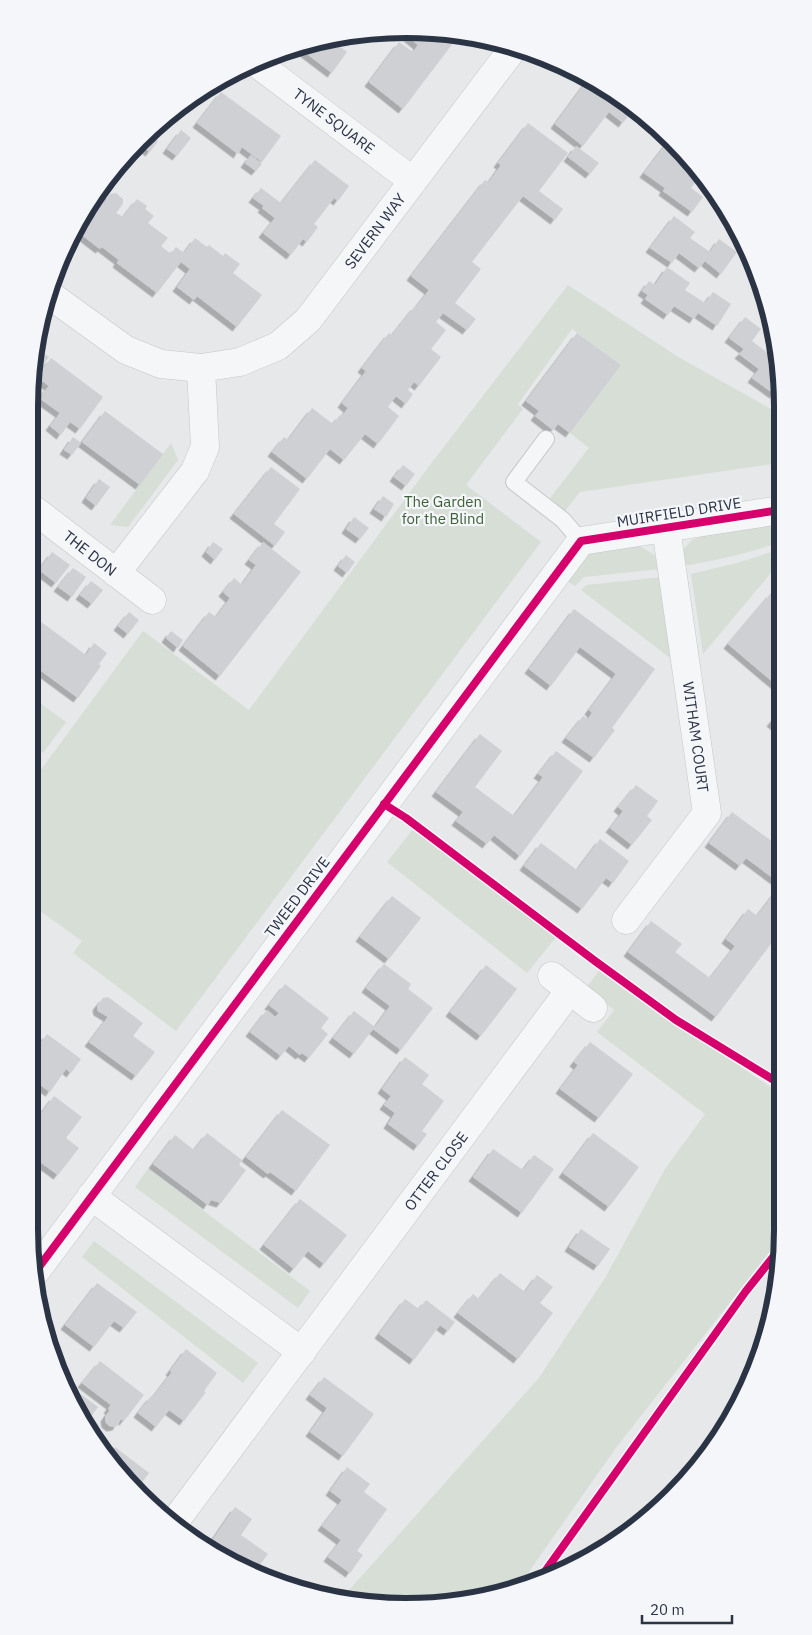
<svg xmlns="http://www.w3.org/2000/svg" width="812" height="1635" viewBox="0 0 812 1635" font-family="'IBM Plex Sans',sans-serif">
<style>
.green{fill:#d6ded6}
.building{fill:#ced0d3;filter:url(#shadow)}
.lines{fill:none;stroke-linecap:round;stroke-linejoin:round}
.service-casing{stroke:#c4c6c8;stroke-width:18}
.minor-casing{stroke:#c4c6c8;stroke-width:29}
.service{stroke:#f5f6f7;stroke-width:16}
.minor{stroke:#f5f6f7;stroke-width:28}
.cycleway-casing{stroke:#f4f6f9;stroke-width:11}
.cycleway{stroke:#d6006c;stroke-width:8}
.labels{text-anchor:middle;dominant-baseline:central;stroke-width:4.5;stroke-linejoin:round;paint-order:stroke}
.street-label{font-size:15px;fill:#2b3445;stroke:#f4f6f9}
.park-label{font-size:15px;fill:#3f6138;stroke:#f4f6f9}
.rim{fill:none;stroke:#2b3445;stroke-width:6}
</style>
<defs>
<filter id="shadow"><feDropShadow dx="-4.5" dy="4.5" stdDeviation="0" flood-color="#0004"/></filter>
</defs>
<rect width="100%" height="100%" fill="#e6e8ea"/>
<!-- green -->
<g class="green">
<polygon points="568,285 680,358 780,414 780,463 580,492 565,511 550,498 589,448 570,433 621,365 572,329 518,404 523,409 466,485 541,542 176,1031 73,953 82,941 29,903 29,786 143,631 249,710 433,461"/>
<polygon points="171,443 178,460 128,527 110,525"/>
<path d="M781,524V541C749,554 716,560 683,566V550L692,540L706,535Z"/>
<polygon points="640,546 654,555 660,569 584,577 575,586 566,580 588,554"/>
<polygon points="781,549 781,561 703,654 691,574 737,563"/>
<polygon points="662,577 673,660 581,590 587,585"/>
<polygon points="29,695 66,722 43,753 29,744"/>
<polygon points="413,829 556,937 527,973 387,862"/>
<polygon points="599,971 782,1095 782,1236 615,1449 521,1583 455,1603 341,1599 538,1379 605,1278 665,1169 705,1114 597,1032 614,1010 586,988"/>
<polygon points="148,1169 310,1291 298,1308 135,1187"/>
<polygon points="94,1241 258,1363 243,1383 82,1257"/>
</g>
<!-- building -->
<g class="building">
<polygon points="412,30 430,30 460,34 403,109 369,82 399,42 413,52 418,45 407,36"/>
<polygon points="343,35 336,44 347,52 332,73 303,51 309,43"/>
<polygon points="589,78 635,107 623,123 609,112 583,146 555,124"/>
<polygon points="221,92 281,136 262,162 242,147 238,154 197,123"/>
<polygon points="187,101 180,111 176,109"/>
<polygon points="528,123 568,153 539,191 563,209 555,220 523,196 472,262 481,269 455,303 476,319 467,330 443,313 436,322 446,330 431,349 441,357 419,386 414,382 408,390 413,394 406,404 396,396 388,407 399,416 378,444 365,434 344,460 330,449 307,479 272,452 284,437 288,440 312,408 333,424 340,415 342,416 348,408 342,403 366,371 362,368 389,333 392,335 415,306 416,307 429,290 411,276 485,180 489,182 501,165 498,163"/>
<polygon points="181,130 191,138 177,156 167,149"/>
<polygon points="147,133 158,141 150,152 138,143"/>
<polygon points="669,140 702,173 691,188 703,197 692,212 663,191 665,188 644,173"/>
<polygon points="576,146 599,163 590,174 568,157"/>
<polygon points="251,155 262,164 256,171 245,163"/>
<polygon points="315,160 349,186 338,201 334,198 325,210 314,224 318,227 307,242 303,239 291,255 263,233 275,218 262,208 264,206 253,198 261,188 281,203"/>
<polygon points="116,193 123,199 123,204 116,213 123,217 137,199 147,206 145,209 154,216 148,223 168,238 161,246 171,254 176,247 184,253 195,238 207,247 209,245 223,256 225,253 240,264 233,273 262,295 237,327 197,296 194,300 177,287 190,269 181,262 157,293 117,263 119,260 102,247 100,249 74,229 95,196 104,203 110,194"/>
<polygon points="674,216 695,232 690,238 710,252 719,239 737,252 721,274 705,261 699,268 679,253 672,263 650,248"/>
<polygon points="667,267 690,283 685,290 705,303 713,292 731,304 717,326 698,313 694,319 674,306 668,315 645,299 648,295 642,291 649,281 655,285"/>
<polygon points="745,317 761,329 752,341 770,355 774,349 779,352 780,385 774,394 752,378 759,369 739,354 744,349 729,338"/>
<polygon points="577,333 621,365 570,433 558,424 553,430 535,416 539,411 526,401"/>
<polygon points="38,349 49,357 34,377 31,374 34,354"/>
<polygon points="51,358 103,397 80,429 70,422 61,435 50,426 60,413 39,398 49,386 37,377"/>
<polygon points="105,411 163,454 140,485 82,442"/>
<polygon points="73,437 81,443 72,455 64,450"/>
<polygon points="403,465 415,474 406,486 394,477"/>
<polygon points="271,467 300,489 274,524 285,532 275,546 234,514"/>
<polygon points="99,479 110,487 96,506 86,498"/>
<polygon points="383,496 394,504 386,517 374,509"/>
<polygon points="354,517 369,528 360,539 346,529"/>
<polygon points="213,542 223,549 215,560 206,552"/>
<polygon points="263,542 301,572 220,676 183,646 209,612 216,617 230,598 223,592 234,578 241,584 243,583 256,565 249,560"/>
<polygon points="52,552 70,565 56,583 39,570"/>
<polygon points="346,555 355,562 347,573 338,566"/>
<polygon points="73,568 86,577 72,597 58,587"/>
<polygon points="91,581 103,590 92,604 80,595"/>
<polygon points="781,586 781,689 728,644 771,593 773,595"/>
<polygon points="574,609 655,669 612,728 615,730 594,758 566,738 583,716 588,719 592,713 589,710 616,674 580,647 551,686 529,669"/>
<polygon points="129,612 139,620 128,634 118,626"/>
<polygon points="29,613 86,655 94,643 107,653 99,664 101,666 78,698 29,662"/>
<polygon points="171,631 183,640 178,648 166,638"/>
<polygon points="781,710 781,730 771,722"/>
<polygon points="480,734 502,751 475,787 514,816 543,777 538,774 556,751 583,771 520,856 494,835 487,844 456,821 463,812 436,792"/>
<polygon points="636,785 658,801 647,816 652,820 632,845 610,828 623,811 618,807"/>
<polygon points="732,812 781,848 782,929 716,1017 628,952 651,921 682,944 675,952 710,978 735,946 726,939 748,909 757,916 779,887 781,884 746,858 740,866 709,843"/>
<polygon points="600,839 629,861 613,883 606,878 582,909 524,866 541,843 577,870"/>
<polygon points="392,896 421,918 389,959 360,937"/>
<polygon points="29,922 38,929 29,941"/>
<polygon points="384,964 411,984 408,989 433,1008 401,1050 373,1029 354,1054 333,1038 354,1011 375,1027 390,1006 366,988"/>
<polygon points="486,965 517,989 481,1036 450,1012"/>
<polygon points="285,984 329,1018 321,1028 328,1034 309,1058 302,1053 300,1055 289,1046 281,1056 250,1032 267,1010 275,1017 279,1013 269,1005"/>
<polygon points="108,997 143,1023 133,1036 155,1052 136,1076 89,1042 108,1017 98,1011 97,1006 103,998"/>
<polygon points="47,1034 81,1059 71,1073 66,1069 50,1092 29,1077 29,1052 33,1054"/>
<polygon points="590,1042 633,1074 599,1118 560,1089 578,1065 574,1062"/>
<polygon points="405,1057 429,1075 422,1084 444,1101 422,1131 427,1134 418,1146 388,1124 395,1113 384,1105 391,1096 382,1089"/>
<polygon points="54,1096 82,1117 66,1138 79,1148 58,1175 29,1154 29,1130"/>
<polygon points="282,1110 330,1145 296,1191 270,1172 268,1174 246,1157"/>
<polygon points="207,1133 242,1160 239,1165 246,1170 221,1203 211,1200 208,1205 153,1164 175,1135 194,1150"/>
<polygon points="593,1133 639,1167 609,1207 563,1173"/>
<polygon points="493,1149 523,1170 534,1155 554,1169 522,1213 473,1177"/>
<polygon points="300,1199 347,1235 324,1264 308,1251 294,1269 264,1245"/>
<polygon points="581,1229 610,1249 598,1266 569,1247"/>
<polygon points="500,1273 525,1292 537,1275 553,1287 540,1303 553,1313 518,1359 458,1313 473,1294 479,1299"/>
<polygon points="97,1283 137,1312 124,1328 114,1321 94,1347 65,1325"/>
<polygon points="405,1299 419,1309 426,1300 455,1322 448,1331 440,1325 414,1360 379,1334"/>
<polygon points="186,1349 217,1373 204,1391 206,1392 184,1421 169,1410 156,1427 138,1413 151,1396 153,1397 172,1372 170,1371"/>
<polygon points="100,1361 144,1395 124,1421 121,1419 117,1426 111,1427 106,1423 105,1417 110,1410 108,1409 111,1405 82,1383"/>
<polygon points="324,1377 374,1414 343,1456 310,1432 327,1408 310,1395"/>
<polygon points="75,1390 98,1407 87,1422 72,1394"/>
<polygon points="115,1447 149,1473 136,1490 107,1458"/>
<polygon points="347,1467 370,1484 364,1492 387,1509 357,1551 363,1555 350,1573 328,1557 341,1540 322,1526 342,1500 330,1491"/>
<polygon points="235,1507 252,1519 241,1535 268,1554 256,1570 217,1556 207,1548"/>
</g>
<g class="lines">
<defs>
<polyline id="service" points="546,439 514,482 563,520 581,541"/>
<g id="minor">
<polyline points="255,62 413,181"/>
<polyline points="47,293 126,350 161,364 201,368 240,362 278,346 308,320 515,46"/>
<polyline points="29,506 152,600"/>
<polyline points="116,573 195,471 205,447 201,368"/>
<polyline points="626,920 707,813 666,528"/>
<polyline points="552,976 593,1008"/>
<polyline points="91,1196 302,1352"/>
<polyline points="36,1271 581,541 780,510"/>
<polyline points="173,1524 570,990"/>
</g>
</defs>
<!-- service casing -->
<use href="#service" class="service-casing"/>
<!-- minor casing -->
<use href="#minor" class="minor-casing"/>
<!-- service -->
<use href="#service" class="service"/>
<!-- minor -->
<use href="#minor" class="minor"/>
<defs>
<g id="cycleway">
<polyline points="384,804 406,818 595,961 676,1020 782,1085"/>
<polyline points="36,1271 581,541 780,510"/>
<polyline points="541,1577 746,1291 782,1246"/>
</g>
</defs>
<!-- cycleway casing -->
<use href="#cycleway" class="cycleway-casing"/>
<!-- cycleway -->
<use href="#cycleway" class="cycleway"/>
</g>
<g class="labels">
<!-- street labels -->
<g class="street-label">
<text transform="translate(334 121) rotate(37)">TYNE SQUARE</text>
<text transform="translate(375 231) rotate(-53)">SEVERN WAY</text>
<text transform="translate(679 512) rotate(-9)">MUIRFIELD DRIVE</text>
<text transform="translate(90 553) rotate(38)">THE DON</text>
<text transform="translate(696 737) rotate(82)">WITHAM COURT</text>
<text transform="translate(297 897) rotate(-53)">TWEED DRIVE</text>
<text transform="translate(436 1171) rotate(-53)">OTTER CLOSE</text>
</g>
<!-- park labels -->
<g class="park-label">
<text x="443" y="501">The Garden<tspan x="443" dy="17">for the Blind</tspan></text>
</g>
</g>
<!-- crop -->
<path d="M0 0H812V1635H0ZM406 38H406A368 368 0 0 1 774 406V1230A368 368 0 0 1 406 1598H406A368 368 0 0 1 38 1230V406A368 368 0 0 1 406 38Z" fill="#f4f6f9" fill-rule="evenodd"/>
<path class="rim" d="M406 38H406A368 368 0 0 1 774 406V1230A368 368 0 0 1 406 1598H406A368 368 0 0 1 38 1230V406A368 368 0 0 1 406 38Z"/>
<!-- scale -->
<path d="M642 1615v8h90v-8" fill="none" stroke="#2b3445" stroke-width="2.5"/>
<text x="650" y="1615" font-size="15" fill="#2b3445" stroke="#f4f6f9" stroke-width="4" paint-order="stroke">20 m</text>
</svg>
